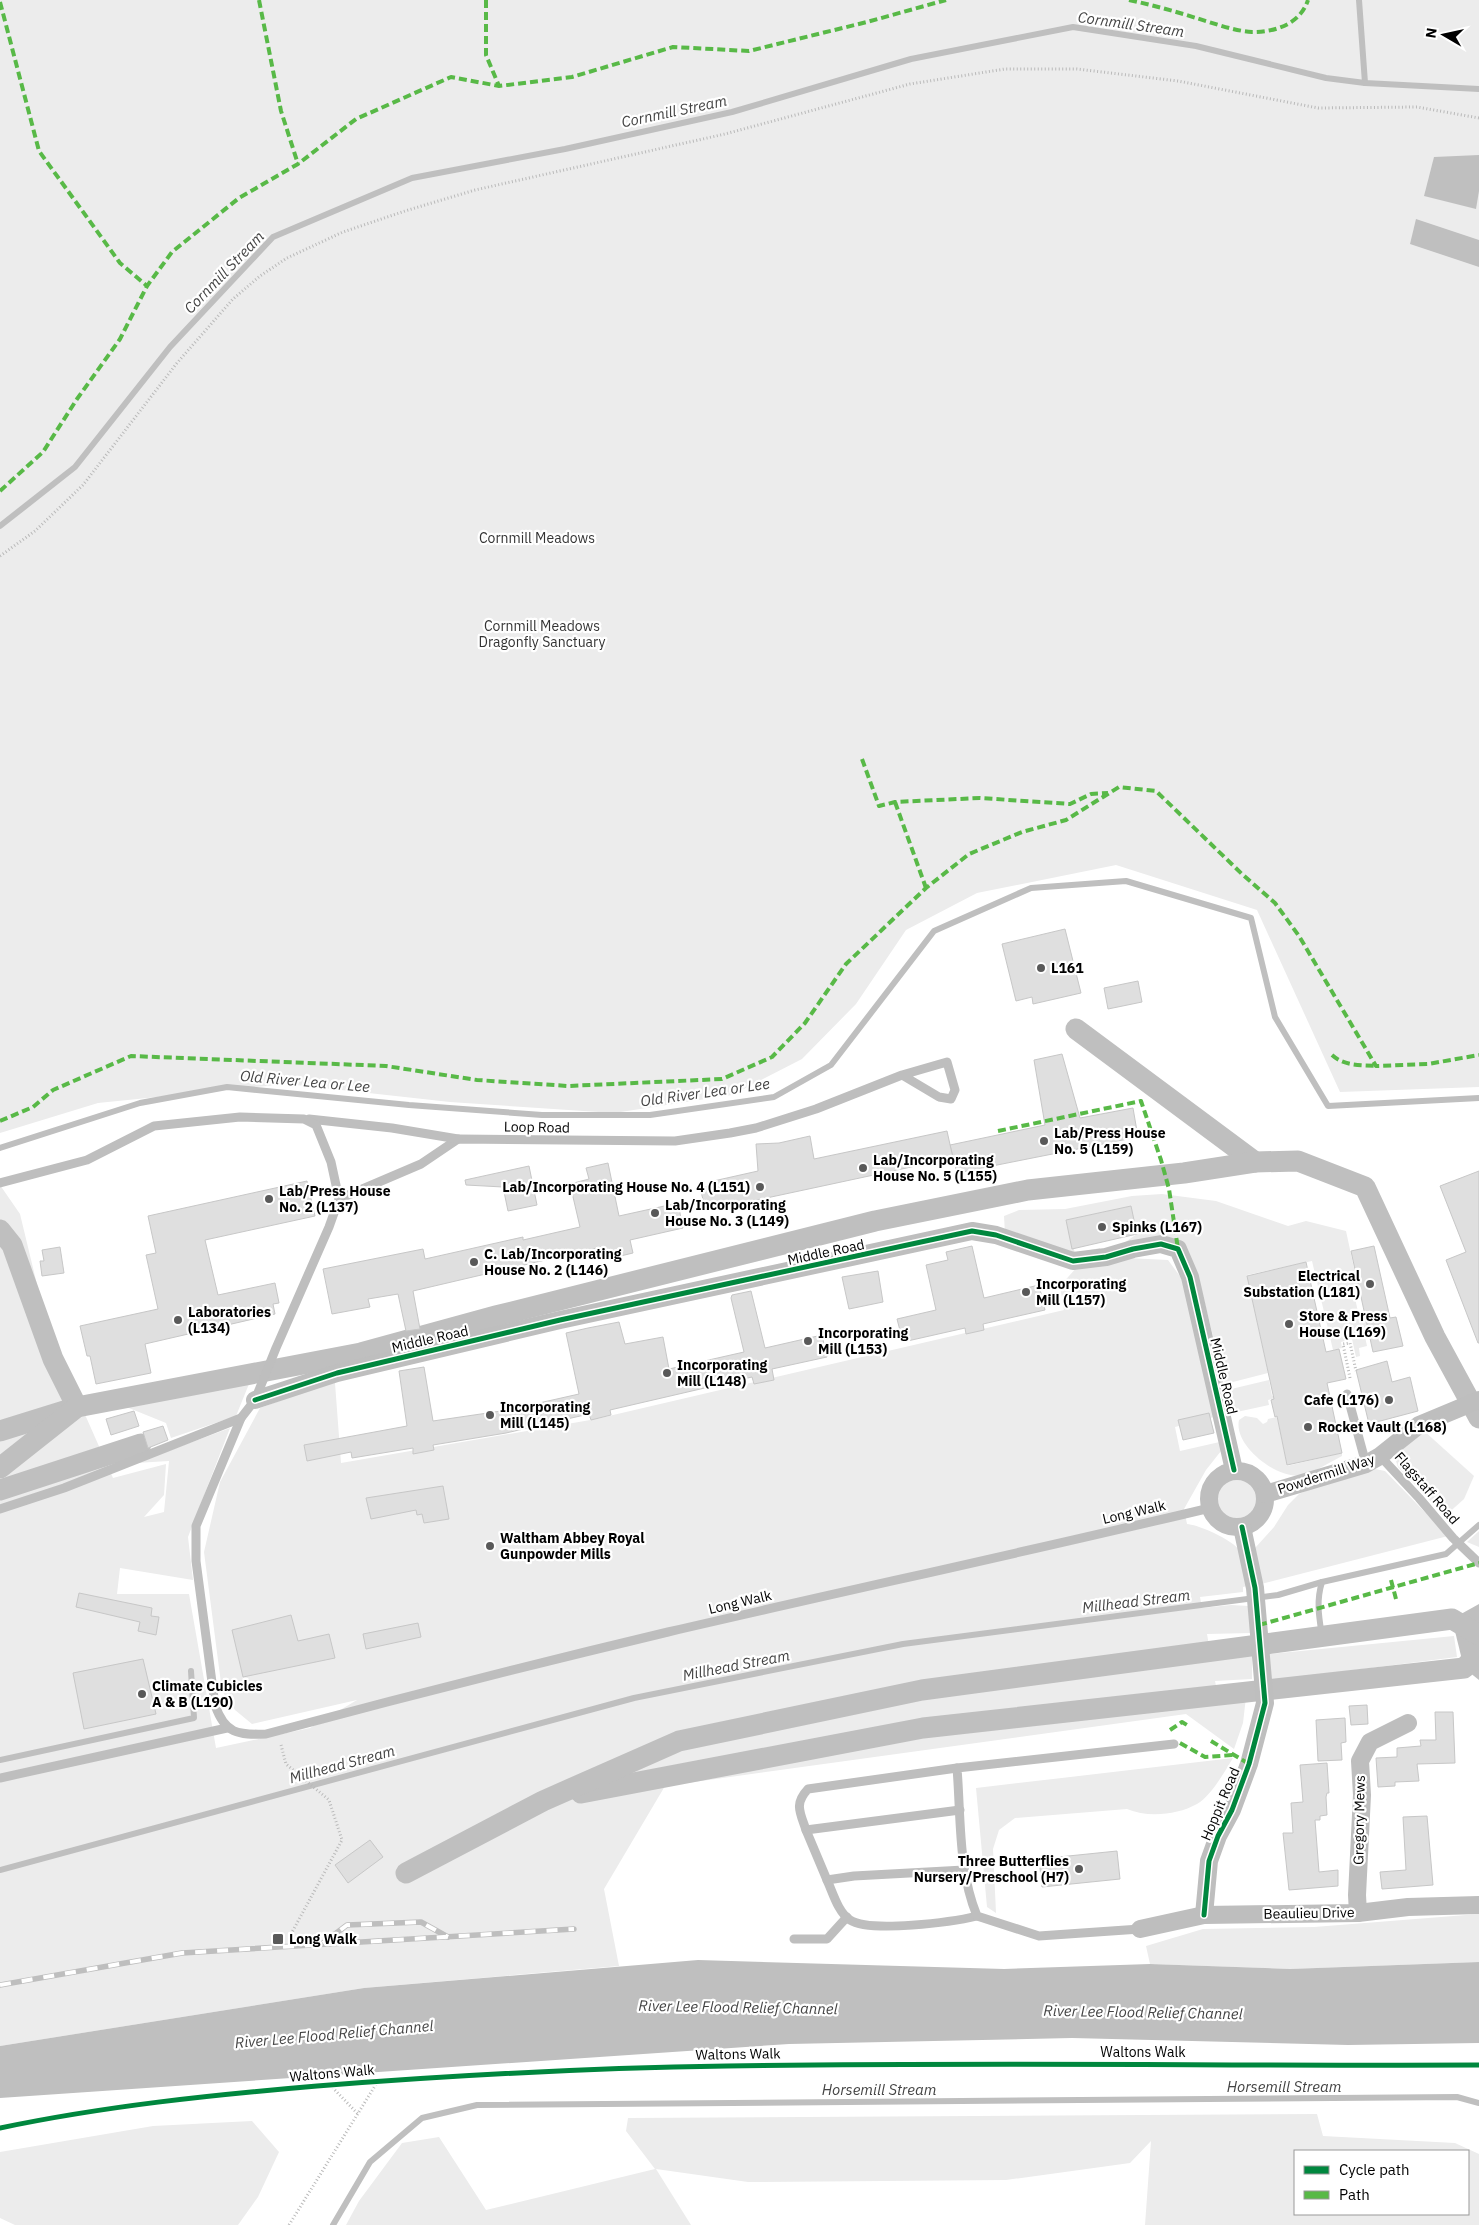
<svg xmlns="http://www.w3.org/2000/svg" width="1479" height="2225" viewBox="0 0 1479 2225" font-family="'IBM Plex Sans',sans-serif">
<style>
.green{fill:#ececec;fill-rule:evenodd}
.water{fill:#bfbfbf}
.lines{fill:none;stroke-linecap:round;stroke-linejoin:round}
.stream{stroke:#bfbfbf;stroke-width:6}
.canal{stroke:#bfbfbf;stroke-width:21}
.building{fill:#dfdfdf;stroke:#c7c7c7}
.path{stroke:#b9b9b9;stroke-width:3;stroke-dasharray:1 2.5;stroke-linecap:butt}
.lane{stroke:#bebebe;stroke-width:9}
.street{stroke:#bebebe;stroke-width:18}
.rail-casing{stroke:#bebebe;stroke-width:5.5}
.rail{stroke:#fff;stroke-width:4;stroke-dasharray:11;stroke-linecap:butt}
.quiet{stroke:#58b947;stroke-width:4;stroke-dasharray:8 4;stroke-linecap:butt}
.cycleway-casing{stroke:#fff;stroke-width:8}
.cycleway{stroke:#00873e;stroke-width:5}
.poi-dot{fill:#595959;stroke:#fff;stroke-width:2}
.labels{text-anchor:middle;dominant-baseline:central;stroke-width:4.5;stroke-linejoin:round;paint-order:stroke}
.park-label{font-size:14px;fill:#333;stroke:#fff}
.poi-label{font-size:14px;font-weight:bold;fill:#000;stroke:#fff;text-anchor:start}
.street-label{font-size:14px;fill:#000;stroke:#fff}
.water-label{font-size:15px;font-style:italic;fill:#444;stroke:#fff}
</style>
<rect width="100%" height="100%" fill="#fff"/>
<!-- green -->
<g class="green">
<polygon points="0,0 1479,0 1479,1087 1340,1092 1257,910 1116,865 977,893 906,930 856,1004 802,1059 732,1095 614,1113 450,1102 287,1084 98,1103 0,1133"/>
<path d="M0,1185L20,1214L54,1355L79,1401L113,1478L166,1464L164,1495L144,1517L164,1512L169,1461L136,1463L230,1428L188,1537L193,1580L120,1568L117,1594H189L216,1748L310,1728L357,1700L252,1724L235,1710L222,1691L204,1552L220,1482L260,1408L323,1385L335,1383L341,1463L596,1419L1064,1310L1060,1286L1078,1266L1127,1258L1168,1260L1185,1283L1214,1417L1175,1427L1180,1451L1224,1441L1221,1451L1206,1470L1184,1509L1187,1524C1200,1525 1238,1542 1243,1555C1247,1564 1246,1577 1247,1586L1243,1587V1592L1200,1597L1202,1608L1231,1605L1249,1606L1252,1633L1207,1634L1211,1657L1252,1655V1679L1215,1681L1219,1700L1246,1697L1243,1723L1234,1749L1186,1714L665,1786L604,1889L619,1966L364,1988L0,2046Z"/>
<polygon points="1162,1194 1216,1201 1288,1226 1306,1221 1346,1231 1359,1291 1354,1293 1359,1317 1365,1316 1368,1331 1364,1332 1367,1346 1359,1348 1360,1356 1356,1357 1352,1339 1341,1342 1342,1348 1333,1350 1312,1261 1247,1275 1268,1373 1225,1384 1198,1276 1189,1256 1124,1243 1137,1234 1131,1206 1066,1220 1075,1253 1100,1248 1101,1252 1074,1257 1005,1234 1004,1216 1019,1210 1065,1209 1132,1196"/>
<polygon points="251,1379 236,1416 171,1438 166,1423 119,1404"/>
<polygon points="1269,1380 1272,1396 1280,1394 1280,1397 1268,1400 1269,1405 1232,1413 1227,1390"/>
<path d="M1245,1416L1257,1418L1263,1424L1267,1422L1268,1419L1277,1417L1287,1466L1342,1453V1456C1330,1462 1317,1471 1303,1475C1279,1481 1233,1446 1239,1420Z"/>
<polygon points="1423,1430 1474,1476 1464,1499 1445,1516 1398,1467 1395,1458 1400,1449"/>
<polygon points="1375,1469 1385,1471 1448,1536 1261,1584 1255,1548 1274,1527 1288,1505 1299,1494 1315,1487"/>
<circle cx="1238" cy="1499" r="24"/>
<polygon points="1479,1531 1479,1547 1467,1542"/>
<polygon points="1454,1636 1457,1657 1269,1681 1269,1654"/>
<path d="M1233,1758C1225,1771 1211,1796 1197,1804C1177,1815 1148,1818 1127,1809L1015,1818L999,1830L993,1849L996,1913L987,1907L976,1788Z"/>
<polygon points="1479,1914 1479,1962 1290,1969 1150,1964 1146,1946 1203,1929 1314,1927"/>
<path d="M1317,2114L1323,2136L1455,2143L1479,2154V2225H1145L1151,2141L1130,2163L1006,2180L748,2182L656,2169L691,2225H346L359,2201L402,2143L439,2137L486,2210L655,2169L626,2131L628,2118ZM1295,2151H1468V2214H1295Z"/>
<polygon points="252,2121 279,2152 258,2197 238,2225 15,2225 0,2218 0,2152 153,2126"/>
</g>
<!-- water -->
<g class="water">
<polygon points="1479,155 1479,191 1476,209 1424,196 1434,157"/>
<polygon points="1416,219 1479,240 1479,267 1410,244"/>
<polygon points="1479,1604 1479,1680 1464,1668 1452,1619"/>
<polygon points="698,1960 1004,1969 1150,1964 1290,1969 1479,1962 1479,2043 1348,2045 1072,2038 789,2044 0,2098 0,2046 364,1988"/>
</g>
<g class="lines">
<!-- stream -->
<g class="stream">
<polyline points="1359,0 1365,83"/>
<polyline points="0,526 75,467 170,347 273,237 412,178 565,149 732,112 911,59 1073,27 1196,46 1326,78 1365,83 1479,89"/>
<polyline points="0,1148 140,1103 227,1087 409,1105 542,1115 650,1115 774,1097 831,1065 934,931 1031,888 1126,881 1251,918 1275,1017 1328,1106 1479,1098"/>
<path d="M1322,1582C1316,1601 1319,1617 1322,1636"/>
<polyline points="0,1760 194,1718 191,1671"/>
<polyline points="0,1870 634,1698 903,1644 1278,1595 1322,1582 1446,1554 1479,1525"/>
<polyline points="333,2225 370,2162 422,2118 477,2105 1457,2097 1479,2103"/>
</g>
<!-- canal -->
<g class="canal">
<polyline points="1076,1029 1255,1162"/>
<polyline points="0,1230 12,1245 53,1359 77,1407 0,1431"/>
<polyline points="0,1468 77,1407 361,1353 496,1316 875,1221 1028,1190 1184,1173 1255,1162 1298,1161 1365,1187 1435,1337 1479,1418"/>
<polyline points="0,1490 141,1444"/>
<polyline points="581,1793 923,1728 1464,1668 1479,1653"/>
<polyline points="406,1873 543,1801 679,1741 922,1690 1452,1619 1479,1635"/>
</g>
</g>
<!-- building -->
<g class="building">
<polygon points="1065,929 1081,993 1033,1004 1032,997 1016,1001 1002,944"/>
<polygon points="1138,981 1142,1002 1108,1009 1104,988"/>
<polygon points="1062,1054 1080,1118 1133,1108 1138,1137 957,1173 950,1145 1045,1125 1034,1060"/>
<polygon points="947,1131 953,1158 706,1211 700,1188 710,1186 709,1182 758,1171 756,1144 779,1143 810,1136 814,1159"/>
<polygon points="608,1163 619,1216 678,1203 683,1228 630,1240 633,1253 604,1260 601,1247 413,1291 420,1329 406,1331 398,1294 368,1299 370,1307 332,1314 323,1269 423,1249 425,1259 523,1237 523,1240 580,1227 570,1184 589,1179 586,1168"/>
<polygon points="529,1166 537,1205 508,1211 503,1187 466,1185 465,1180"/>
<polygon points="1479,1171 1479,1343 1478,1343 1446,1260 1466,1252 1440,1186"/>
<polygon points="307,1181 315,1216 205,1240 218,1295 275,1283 279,1303 273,1304 275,1314 145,1344 151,1373 96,1384 90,1356 87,1356 80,1326 158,1309 146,1255 156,1253 148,1216"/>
<polygon points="1131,1206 1137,1234 1072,1249 1066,1220"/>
<polygon points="972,1246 984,1298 1039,1285 1045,1310 983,1324 984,1330 966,1334 965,1328 903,1342 897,1319 936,1310 926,1265 948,1260 946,1252"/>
<polygon points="1374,1246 1390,1318 1396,1317 1403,1346 1373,1352 1351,1251"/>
<polygon points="60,1247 64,1273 42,1276 40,1261 44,1261 42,1250"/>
<polygon points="1306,1262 1326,1352 1339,1349 1346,1379 1327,1383 1342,1453 1287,1465 1277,1416 1275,1417 1271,1400 1274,1399 1247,1276"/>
<polygon points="878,1271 883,1302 849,1309 842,1277"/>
<polygon points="751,1291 765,1348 822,1335 827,1357 772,1369 774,1380 754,1384 752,1377 610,1410 611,1415 591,1420 589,1414 506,1433 433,1445 434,1450 413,1454 413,1448 352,1458 351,1452 307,1461 304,1445 407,1426 399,1371 424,1367 433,1421 508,1410 579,1394 566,1333 588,1328 619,1322 625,1344 663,1337 669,1369 744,1352 731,1298 732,1295"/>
<polygon points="1387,1361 1392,1382 1410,1377 1418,1411 1369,1424 1356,1370"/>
<polygon points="134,1411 139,1426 111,1435 106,1419"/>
<polygon points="1209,1413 1214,1433 1183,1440 1178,1420"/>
<polygon points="163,1426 168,1440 148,1448 143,1432"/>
<polygon points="443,1486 449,1519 424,1523 422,1514 417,1515 416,1510 371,1519 366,1498"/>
<polygon points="79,1593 152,1608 151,1616 159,1617 156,1635 138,1631 140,1622 76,1607"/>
<polygon points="291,1615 298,1641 329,1634 335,1658 243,1677 232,1630"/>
<polygon points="418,1623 421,1637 366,1649 363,1634"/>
<polygon points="143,1659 156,1714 84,1729 73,1673"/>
<polygon points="1367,1705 1368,1724 1351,1725 1349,1706"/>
<polygon points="1435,1712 1453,1712 1455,1763 1417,1764 1419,1781 1395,1782 1395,1786 1378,1787 1376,1758 1397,1757 1397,1748 1421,1746 1420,1740 1436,1740"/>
<polygon points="1345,1718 1346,1742 1341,1743 1342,1760 1318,1761 1316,1720"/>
<polygon points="1327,1763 1329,1793 1327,1793 1326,1797 1327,1815 1320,1816 1320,1820 1315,1820 1319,1872 1338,1870 1338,1886 1289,1890 1283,1833 1293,1833 1291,1803 1303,1802 1300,1765"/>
<polygon points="1427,1816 1433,1885 1382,1889 1380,1872 1406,1870 1403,1817"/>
<polygon points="370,1840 383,1857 348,1883 335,1865"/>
<polygon points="1117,1851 1120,1879 1042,1887 1039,1859"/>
</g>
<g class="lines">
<!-- path -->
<g class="path">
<polyline points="0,556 35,531 83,485 177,363 233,299 260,276 287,258 343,232 405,211 475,190 725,134 910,84 1005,69 1077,69 1178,81 1318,108 1417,107 1479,118"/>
<polyline points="1350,1378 1343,1344 1350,1343 1356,1371"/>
<polyline points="281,1745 286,1764 329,1800 342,1840 290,1936"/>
<polyline points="330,2085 358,2114"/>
<polyline points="289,2225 378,2081"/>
</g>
<!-- lane -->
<g class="lane">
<path d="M902,1075L939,1097L951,1099L955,1090L947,1062L902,1075L816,1109L756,1128L730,1133L675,1141L458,1139L421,1164L339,1199L329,1227L276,1348L255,1400L241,1418L196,1526V1561L215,1705C225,1734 238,1735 266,1734C400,1698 534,1664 668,1632C849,1590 1030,1551 1210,1508"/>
<polyline points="309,1119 392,1128 458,1139"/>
<polyline points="0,1183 87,1160 154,1126 240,1117 304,1119 316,1125 331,1162 339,1199"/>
<polyline points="1347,1394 1366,1464"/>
<polyline points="1380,1456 1419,1498 1453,1538 1479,1563"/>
<polyline points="0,1509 64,1488 241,1418"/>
<path d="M957,1768L808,1789C794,1804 800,1812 806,1830L960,1810"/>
<polyline points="0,1778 227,1728"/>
<polyline points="806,1830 827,1880"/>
<path d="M964,1870L854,1876L827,1880C833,1893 838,1912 850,1920C870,1933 953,1922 977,1916"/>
<path d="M1140,1929L1039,1936L977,1916C958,1870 961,1817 957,1768L1174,1744"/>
<polyline points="794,1939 827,1939 847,1917"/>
</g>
<!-- street -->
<g class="street">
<polyline points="255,1400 337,1373 560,1320 972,1231 996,1235 1073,1261 1106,1257 1133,1249 1161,1244 1178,1249 1190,1277 1234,1470"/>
<circle cx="1237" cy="1499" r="28"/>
<polyline points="1265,1494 1366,1464 1380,1456 1419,1425 1479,1400"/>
<polyline points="1358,1913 1357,1895 1362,1795 1360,1761 1370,1742 1408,1723"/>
<polyline points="1204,1915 1209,1861 1218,1836 1232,1810 1249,1764 1265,1703 1255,1588 1242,1527"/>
<polyline points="1140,1929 1204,1915 1358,1913 1408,1907 1479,1905"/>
</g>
<defs>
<g id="rail">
<polyline points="323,1943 347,1925 421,1922 448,1937"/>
<polyline points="0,1985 182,1953 574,1929"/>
</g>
</defs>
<!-- rail casing -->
<use href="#rail" class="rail-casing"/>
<!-- rail -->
<use href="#rail" class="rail"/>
<!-- quiet -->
<g class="quiet">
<polyline points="259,0 281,111 298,164"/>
<polyline points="486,0 486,55 499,86"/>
<path d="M1129,0C1152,5 1174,11 1196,18C1213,23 1234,31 1252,32C1276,32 1300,24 1308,0"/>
<polyline points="0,2 39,151 120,263 147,286"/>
<polyline points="0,491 43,452 77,399 120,339 147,286 172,252 239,198 298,164 356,119 451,77 499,86 572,77 673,47 749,51 867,22 946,0"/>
<polyline points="862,759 879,806 895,802 980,798 1070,804 1091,794 1108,793"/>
<polyline points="895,802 926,888"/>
<path d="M1332,1055C1344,1066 1360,1065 1376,1066"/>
<polyline points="0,1121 33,1107 53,1090 131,1056 386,1066 477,1080 568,1086 722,1079 772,1057 805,1023 846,964 926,888 969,854 1022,832 1066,820 1119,787 1156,791 1242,874 1275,903 1299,936 1376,1066 1428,1064 1479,1055"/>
<polyline points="998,1131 1141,1101 1161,1160 1169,1189 1178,1249"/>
<polyline points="1391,1580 1396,1599"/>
<polyline points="1259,1625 1479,1563"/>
<polyline points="1170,1730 1182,1722 1187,1725"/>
<polyline points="1211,1741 1249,1764"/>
<polyline points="1180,1743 1205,1757 1233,1755"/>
</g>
<defs>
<g id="cycleway">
<polyline points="255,1400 337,1373 560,1320 972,1231 996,1235 1073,1261 1106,1257 1133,1249 1161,1244 1178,1249 1190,1277 1234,1470"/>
<polyline points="1204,1915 1209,1861 1218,1836 1232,1810 1249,1764 1265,1703 1255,1588 1242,1527"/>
<path d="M0,2128C105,2106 211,2095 317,2086C455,2075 589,2068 727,2066C977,2062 1228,2066 1479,2065"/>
</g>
</defs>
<!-- cycleway casing -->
<use href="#cycleway" class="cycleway-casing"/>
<!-- cycleway -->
<use href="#cycleway" class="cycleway"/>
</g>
<!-- markers -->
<g class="poi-dot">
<circle cx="1041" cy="968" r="5"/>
<circle cx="1044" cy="1141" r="5"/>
<circle cx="863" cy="1168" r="5"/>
<circle cx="760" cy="1187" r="5"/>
<circle cx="269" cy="1199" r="5"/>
<circle cx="655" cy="1213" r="5"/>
<circle cx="1102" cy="1227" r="5"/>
<circle cx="474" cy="1262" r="5"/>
<circle cx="1370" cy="1284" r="5"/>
<circle cx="1026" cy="1292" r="5"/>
<circle cx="178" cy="1320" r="5"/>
<circle cx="1289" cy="1324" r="5"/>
<circle cx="808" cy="1341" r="5"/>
<circle cx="667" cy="1373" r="5"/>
<circle cx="1389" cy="1400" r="5"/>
<circle cx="490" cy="1415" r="5"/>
<circle cx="1308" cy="1427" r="5"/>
<circle cx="490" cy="1546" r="5"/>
<circle cx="142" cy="1694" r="5"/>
<circle cx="1079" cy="1869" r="5"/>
<rect x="272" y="1933" width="12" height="12" rx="2.5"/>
</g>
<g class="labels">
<!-- park labels -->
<g class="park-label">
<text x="537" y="538">Cornmill Meadows</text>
<text x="542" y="626">Cornmill Meadows<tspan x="542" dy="16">Dragonfly Sanctuary</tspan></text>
</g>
<!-- poi labels -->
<g class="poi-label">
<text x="1051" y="968">L161</text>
<text x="1054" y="1133">Lab/Press House<tspan x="1054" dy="16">No. 5 (L159)</tspan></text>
<text x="873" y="1160">Lab/Incorporating<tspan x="873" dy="16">House No. 5 (L155)</tspan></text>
<text x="750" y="1187" text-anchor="end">Lab/Incorporating House No. 4 (L151)</text>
<text x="279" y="1191">Lab/Press House<tspan x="279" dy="16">No. 2 (L137)</tspan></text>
<text x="665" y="1205">Lab/Incorporating<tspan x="665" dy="16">House No. 3 (L149)</tspan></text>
<text x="1112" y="1227">Spinks (L167)</text>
<text x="484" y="1254">C. Lab/Incorporating<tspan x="484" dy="16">House No. 2 (L146)</tspan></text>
<text x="1360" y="1276" text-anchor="end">Electrical<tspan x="1360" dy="16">Substation (L181)</tspan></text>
<text x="1036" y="1284">Incorporating<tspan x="1036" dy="16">Mill (L157)</tspan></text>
<text x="188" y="1312">Laboratories<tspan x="188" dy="16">(L134)</tspan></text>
<text x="1299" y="1316">Store &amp; Press<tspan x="1299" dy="16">House (L169)</tspan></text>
<text x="818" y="1333">Incorporating<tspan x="818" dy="16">Mill (L153)</tspan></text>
<text x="677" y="1365">Incorporating<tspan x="677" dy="16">Mill (L148)</tspan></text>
<text x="1379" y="1400" text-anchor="end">Cafe (L176)</text>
<text x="500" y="1407">Incorporating<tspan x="500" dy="16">Mill (L145)</tspan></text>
<text x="1318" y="1427">Rocket Vault (L168)</text>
<text x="500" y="1538">Waltham Abbey Royal<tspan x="500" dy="16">Gunpowder Mills</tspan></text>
<text x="152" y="1686">Climate Cubicles<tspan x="152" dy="16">A &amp; B (L190)</tspan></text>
<text x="1069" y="1861" text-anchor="end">Three Butterflies<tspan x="1069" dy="16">Nursery/Preschool (H7)</tspan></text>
<text x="289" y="1939">Long Walk</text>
</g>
<!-- street labels -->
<g class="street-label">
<text transform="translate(537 1127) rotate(1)">Loop Road</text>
<text transform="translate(826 1252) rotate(-12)">Middle Road</text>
<text transform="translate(430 1339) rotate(-13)">Middle Road</text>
<text transform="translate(1224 1376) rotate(77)">Middle Road</text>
<text transform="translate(1326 1474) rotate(-18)">Powdermill Way</text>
<text transform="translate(1427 1488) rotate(49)">Flagstaff Road</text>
<text transform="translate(1134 1512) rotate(-13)">Long Walk</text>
<text transform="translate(740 1602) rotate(-13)">Long Walk</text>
<text transform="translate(1220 1804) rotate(-67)">Hoppit Road</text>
<text transform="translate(1359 1820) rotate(-89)">Gregory Mews</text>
<text transform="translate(1309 1913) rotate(-1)">Beaulieu Drive</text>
<text x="1143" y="2052">Waltons Walk</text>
<text transform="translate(738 2054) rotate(-1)">Waltons Walk</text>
<text transform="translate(332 2073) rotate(-5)">Waltons Walk</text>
</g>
<!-- water labels -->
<g class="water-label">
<text transform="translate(1131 24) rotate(8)">Cornmill Stream</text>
<text transform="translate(674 111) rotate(-12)">Cornmill Stream</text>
<text transform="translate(224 272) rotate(-46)">Cornmill Stream</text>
<text transform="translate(305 1081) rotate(5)">Old River Lea or Lee</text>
<text transform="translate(705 1092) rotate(-8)">Old River Lea or Lee</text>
<text transform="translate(1136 1601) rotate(-7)">Millhead Stream</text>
<text transform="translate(736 1665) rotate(-11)">Millhead Stream</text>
<text transform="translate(342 1764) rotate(-15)">Millhead Stream</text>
<text transform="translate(738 2007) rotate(1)">River Lee Flood Relief Channel</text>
<text transform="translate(1143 2012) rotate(1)">River Lee Flood Relief Channel</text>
<text transform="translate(334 2034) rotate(-5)">River Lee Flood Relief Channel</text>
<text x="1284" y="2086">Horsemill Stream</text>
<text x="879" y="2089">Horsemill Stream</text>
</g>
</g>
<!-- legend -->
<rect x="1294" y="2150" width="175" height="65" fill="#ffffff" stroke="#999999"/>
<rect x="1304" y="2166" width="25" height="8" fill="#00873e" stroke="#999999"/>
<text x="1339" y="2175" font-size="15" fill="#000000">Cycle path</text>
<rect x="1304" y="2191" width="25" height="8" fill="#58b947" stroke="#999999"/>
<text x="1339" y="2200" font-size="15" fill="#000000">Path</text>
<!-- north arrow -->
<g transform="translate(1444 35) rotate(279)" stroke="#ffffff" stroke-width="4" paint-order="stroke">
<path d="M0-4L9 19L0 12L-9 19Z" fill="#000000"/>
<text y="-8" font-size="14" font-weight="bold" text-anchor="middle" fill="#000000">N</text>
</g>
</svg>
